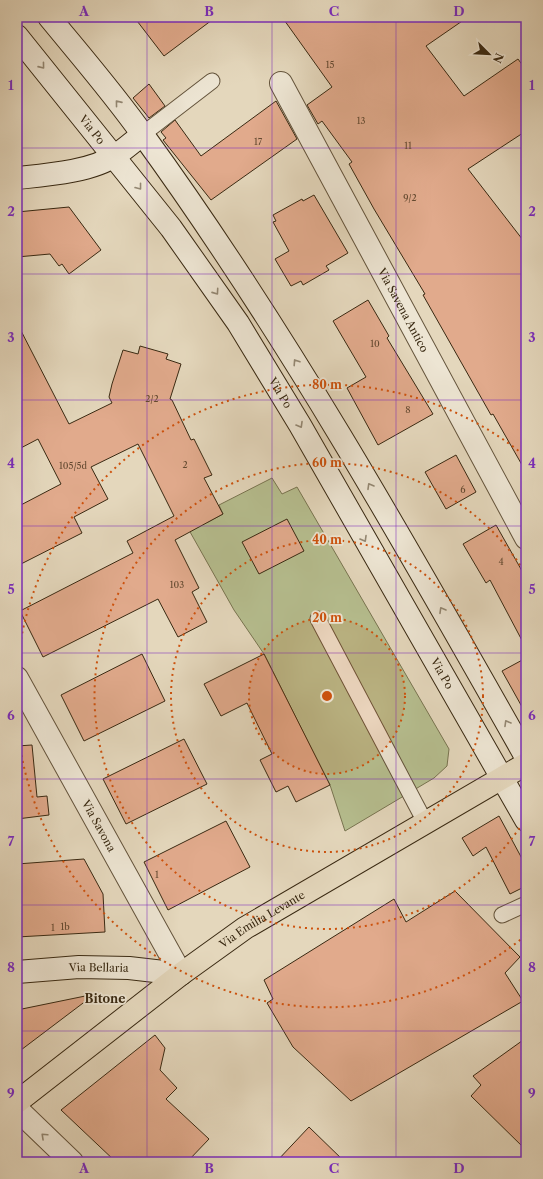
<svg xmlns="http://www.w3.org/2000/svg" width="543" height="1179" viewBox="0 0 543 1179" font-family="'Libre Caslon Text',serif">
<style>
.green{fill:#b6be8f;stroke:#787450}
.building{fill:#e1aa8c;stroke:#392912}
.lines{fill:none;stroke-linecap:round;stroke-linejoin:round}
.lane-casing{stroke:#64543c;stroke-width:17}
.street-casing{stroke:#64543c;stroke-width:24}
.secondary-casing{stroke:#392912;stroke-width:24}
.primary-casing{stroke:#392912;stroke-width:24}
.lane{stroke:#ede5d3;stroke-width:15}
.street{stroke:#ede5d3;stroke-width:22}
.secondary{stroke:#ede5d3;stroke-width:22}
.primary{stroke:#e4d7bc;stroke-width:22}
.oneway{stroke:#938772}
.grid{fill:none;stroke:#7b2cbf;stroke-width:1;stroke-opacity:0.55}
.ring{fill:none;stroke:#ce520d;stroke-width:2;stroke-dasharray:2 4}
.labels{text-anchor:middle;dominant-baseline:central;stroke-width:3.5;stroke-linejoin:round;paint-order:stroke}
.number-label{font-size:9px;fill:#634930}
.street-label{font-size:11px;fill:#392912;stroke:#ede5d3}
.neighbourhood-label{font-size:12px;font-weight:bold;fill:#392912;stroke:#ede5d3}
.centre{fill:#ce520d;stroke:#ede5d3;stroke-width:2}
.ring-label{font-size:12px;text-anchor:middle;font-weight:bold;fill:#ce520d;stroke:#ede5d3;stroke-width:3.5;stroke-linejoin:round;paint-order:stroke}
.neatline{fill:none;stroke:#7b2cbf;stroke-width:1.5}
.grid-label{font-size:13px;text-anchor:middle;font-weight:bold;fill:#7b2cbf}
</style>
<rect width="100%" height="100%" fill="#e4d7bc"/>
<filter id="stains"><feTurbulence type="fractalNoise" baseFrequency=".005" numOctaves="4"/><feColorMatrix values="0 0 0 0 .2 0 0 0 0 .09 0 0 0 0 .02 0 0 0 .5 -.17"/></filter>
<radialGradient id="worn" r=".72"><stop offset=".6" stop-color="#630" stop-opacity="0"/><stop offset="1" stop-color="#630" stop-opacity=".3"/></radialGradient>
<!-- green -->
<polygon class="green" points="272,478 282,494 297,487 449,749 447,766 434,778 345,831 330,785 264,654 234,610 185,523 208,522 223,514 219,505"/>
<!-- building -->
<g class="building">
<polygon points="134,17 216,17 164,56"/>
<polygon points="282,17 468,17 426,46 464,96 518,59 526,70 526,131 468,169 526,244 526,472 493,414 491,415 423,295 425,294 374,209 349,164 352,162 322,121 318,124 307,105 332,87"/>
<polygon points="149,84 165,106 149,118 133,98"/>
<polygon points="276,101 297,139 211,200 163,140 166,138 161,132 175,120 201,156"/>
<polygon points="314,195 348,253 326,266 329,270 303,285 301,281 291,286 275,259 289,251 273,222 276,221 273,215 302,199 303,201"/>
<polygon points="69,207 101,250 69,274 62,264 59,266 50,254 17,257 17,212"/>
<polygon points="368,300 389,336 387,338 433,414 378,445 347,388 366,377 333,321"/>
<polygon points="17,323 69,424 112,403 109,397 112,384 123,350 138,354 140,346 168,354 166,359 181,364 170,399 172,400 191,440 194,439 212,475 204,478 223,514 175,540 199,588 192,592 207,622 178,637 158,599 43,657 20,611 133,553 127,541 174,516 138,444 91,467 108,499 74,517 82,533 17,566 17,507 61,484 38,439 17,450"/>
<polygon points="456,455 476,492 446,509 425,472"/>
<polygon points="287,519 304,551 259,574 242,542"/>
<polygon points="496,525 526,578 526,648 490,580 486,583 463,544"/>
<polygon points="142,654 165,701 84,741 61,695"/>
<polygon points="264,654 330,785 296,802 288,786 276,792 260,760 272,754 247,703 221,716 204,684"/>
<polygon points="526,658 526,714 502,671"/>
<polygon points="184,739 207,784 126,824 103,779"/>
<polygon points="32,745 37,797 47,796 49,815 17,819 17,746"/>
<polygon points="499,816 526,866 526,886 510,894 486,847 473,856 462,838"/>
<polygon points="226,821 250,867 168,910 144,862"/>
<polygon points="84,859 103,894 105,932 17,937 17,864"/>
<polygon points="455,891 520,957 505,973 523,1001 351,1101 293,1047 267,1003 273,999 264,980 394,899 406,922"/>
<polygon points="95,994 17,1053 17,1010"/>
<polygon points="155,1035 165,1048 160,1070 177,1088 166,1099 209,1139 187,1162 116,1162 61,1110"/>
<polygon points="526,1038 526,1150 471,1096 481,1085 473,1076"/>
<polygon points="309,1127 345,1162 276,1162"/>
</g>
<g class="lines">
<defs>
<g id="lane">
<polyline points="143,134 212,81"/>
<polyline points="318,619 425,822"/>
<polyline points="502,915 526,904"/>
</g>
<g id="street">
<path id="s1" d="M281,83L526,538"/>
<path id="s2" d="M17,678L181,974"/>
<polyline points="17,1109 72,1162"/>
</g>
<g id="secondary">
<path d="M49,17C81,56 114,94 143,135C286,332 406,545 526,757"/>
<path id="s3" d="M17,36L171,228L238,323L300,425L526,820"/>
<path d="M17,178C46,175 91,172 116,155C125,149 134,141 143,134"/>
<path id="s4" d="M17,972L79,967L129,968L181,974"/>
</g>
<g id="primary">
<path id="s5" d="M17,1102L181,974L245,928L526,764"/>
</g>
</defs>
<!-- lane casing -->
<use href="#lane" class="lane-casing"/>
<!-- street casing -->
<use href="#street" class="street-casing"/>
<!-- secondary casing -->
<use href="#secondary" class="secondary-casing"/>
<!-- primary casing -->
<use href="#primary" class="primary-casing"/>
<!-- lane -->
<use href="#lane" class="lane"/>
<!-- street -->
<use href="#street" class="street"/>
<!-- secondary -->
<use href="#secondary" class="secondary"/>
<!-- primary -->
<use href="#primary" class="primary"/>
</g>
<!-- one-way arrows -->
<defs><path id="oneway-chevron" d="M-2-3.5L2.5 0L-2 3.5" fill="none" stroke-width="1.6" stroke-linecap="round" stroke-linejoin="round"/></defs>
<g class="oneway">
<use href="#oneway-chevron" transform="translate(42 66) rotate(51)"/>
<use href="#oneway-chevron" transform="translate(118 103) rotate(-129)"/>
<use href="#oneway-chevron" transform="translate(139 187) rotate(52)"/>
<use href="#oneway-chevron" transform="translate(216 292) rotate(55)"/>
<use href="#oneway-chevron" transform="translate(296 362) rotate(-123)"/>
<use href="#oneway-chevron" transform="translate(300 425) rotate(60)"/>
<use href="#oneway-chevron" transform="translate(370 486) rotate(-120)"/>
<use href="#oneway-chevron" transform="translate(364 539) rotate(60)"/>
<use href="#oneway-chevron" transform="translate(442 610) rotate(-120)"/>
<use href="#oneway-chevron" transform="translate(507 723) rotate(-120)"/>
<use href="#oneway-chevron" transform="translate(44 1136) rotate(-137)"/>
</g>
<!-- grid -->
<path class="grid" d="M147,17V1162M272,17V1162M396,17V1162M17,148H526M17,274H526M17,400H526M17,526H526M17,653H526M17,779H526M17,905H526M17,1031H526"/>
<!-- distance rings -->
<circle cx="327" cy="696" r="78" fill="#ce520d" fill-opacity=".12"/>
<g class="ring">
<circle cx="327" cy="696" r="78"/>
<circle cx="327" cy="696" r="156"/>
<path d="M526 818A233 233 0 1 1 526 574"/>
<path d="M525 936A311 311 0 0 1 17 723M17 669A311 311 0 0 1 525 456"/>
</g>
<g class="labels">
<!-- number labels -->
<g class="number-label">
<text x="330" y="64">15</text>
<text x="361" y="120">13</text>
<text x="258" y="141">17</text>
<text x="408" y="145">11</text>
<text x="410" y="197">9/2</text>
<text x="375" y="343">10</text>
<text x="152" y="398">2/2</text>
<text x="408" y="409">8</text>
<text x="185" y="464">2</text>
<text x="73" y="465">105/5d</text>
<text x="463" y="489">6</text>
<text x="501" y="561">4</text>
<text x="177" y="584">103</text>
<text x="157" y="874">1</text>
<text x="65" y="926">1b</text>
<text x="53" y="927">1</text>
</g>
<!-- street labels -->
<g class="street-label">
<text stroke="none"><textPath href="#s3" startOffset="120">Via Po</textPath></text>
<text stroke="none"><textPath href="#s1" startOffset="258">Via Savena Antico</textPath></text>
<text stroke="none"><textPath href="#s3" startOffset="444">Via Po</textPath></text>
<text stroke="none"><textPath href="#s3" startOffset="768">Via Po</textPath></text>
<text stroke="none"><textPath href="#s2" startOffset="169">Via Savona</textPath></text>
<text stroke="none"><textPath href="#s5" startOffset="306">Via Emilia Levante</textPath></text>
<text stroke="none"><textPath href="#s4" startOffset="82">Via Bellaria</textPath></text>
</g>
<!-- neighbourhood labels -->
<g class="neighbourhood-label">
<text x="105" y="998">Bitone</text>
</g>
</g>
<circle cx="327" cy="696" r="6" class="centre"/>
<g class="ring-label">
<text x="327" y="389">80 m</text>
<text x="327" y="467">60 m</text>
<text x="327" y="544">40 m</text>
<text x="327" y="622">20 m</text>
</g>
<!-- margin -->
<rect width="543" height="1179" fill="none" stroke="#e4d7bc" stroke-width="44"/>
<!-- north arrow -->
<g transform="translate(489 54) rotate(114)" stroke="#ede5d3" stroke-width="3" paint-order="stroke">
<path d="M0-3L7 15L0 10L-7 15Z" fill="#392912"/>
<text y="-6" font-size="11" font-weight="bold" text-anchor="middle" fill="#392912">N</text>
</g>
<rect x="22" y="22" width="499" height="1135" class="neatline"/>
<g class="grid-label">
<text x="84" y="16">A</text>
<text x="209" y="16">B</text>
<text x="334" y="16">C</text>
<text x="459" y="16">D</text>
<text x="11" y="90">1</text>
<text x="532" y="90">1</text>
<text x="11" y="216">2</text>
<text x="532" y="216">2</text>
<text x="11" y="342">3</text>
<text x="532" y="342">3</text>
<text x="11" y="468">4</text>
<text x="532" y="468">4</text>
<text x="11" y="594">5</text>
<text x="532" y="594">5</text>
<text x="11" y="720">6</text>
<text x="532" y="720">6</text>
<text x="11" y="846">7</text>
<text x="532" y="846">7</text>
<text x="11" y="972">8</text>
<text x="532" y="972">8</text>
<text x="11" y="1098">9</text>
<text x="532" y="1098">9</text>
<text x="84" y="1173">A</text>
<text x="209" y="1173">B</text>
<text x="334" y="1173">C</text>
<text x="459" y="1173">D</text>
</g>
<rect width="100%" height="100%" filter="url(#stains)"/>
<rect width="100%" height="100%" fill="url(#worn)"/>
</svg>
